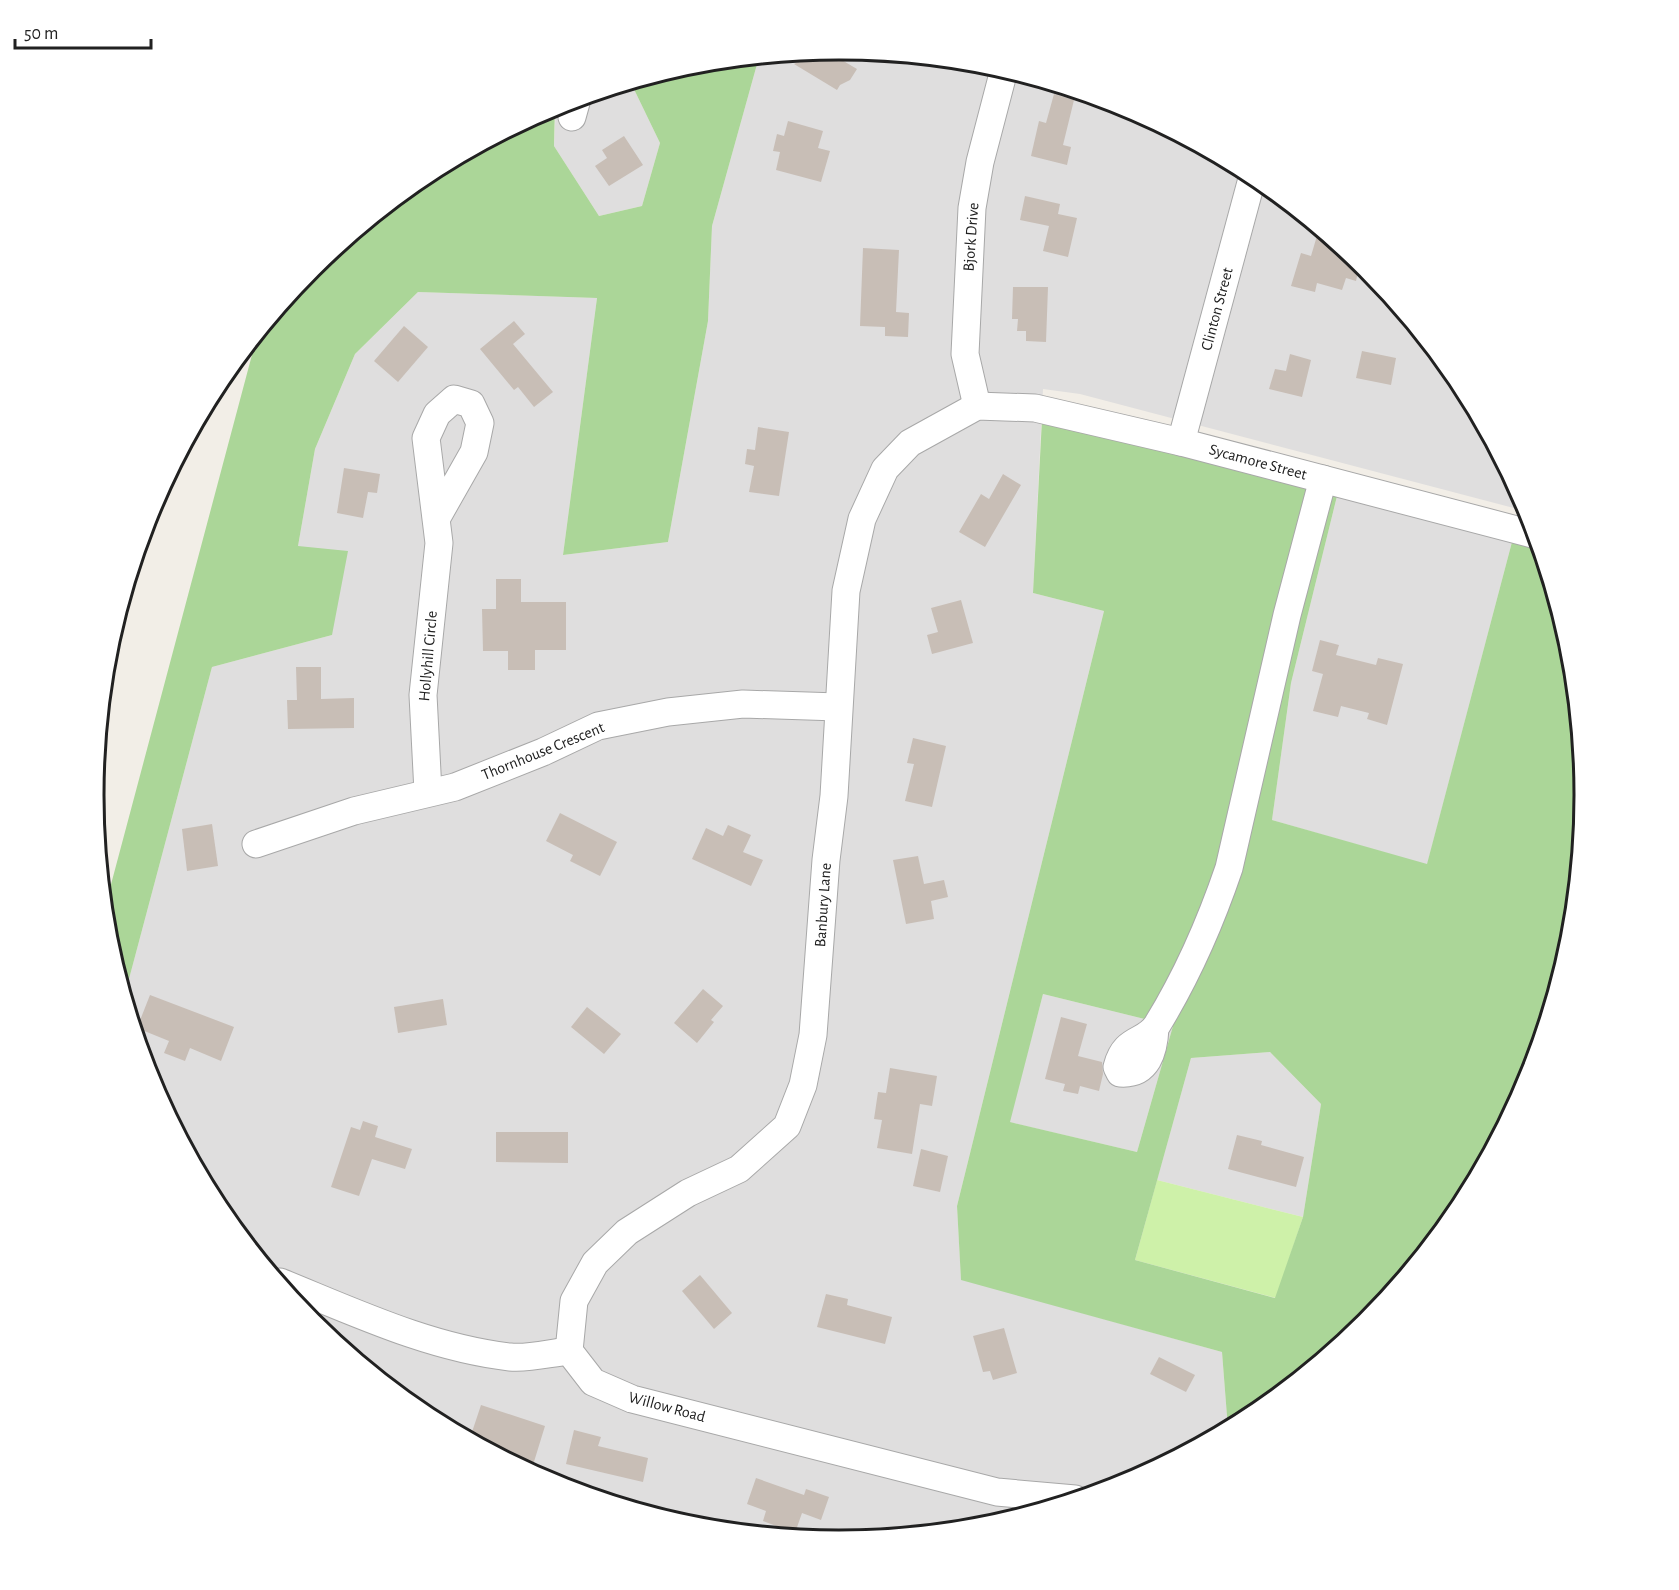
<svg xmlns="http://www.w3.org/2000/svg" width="1679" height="1590" viewBox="0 0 1679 1590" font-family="'Alegreya Sans',sans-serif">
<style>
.residential{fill:#dfdede}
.grass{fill:#cef1a9}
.forest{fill:#abd698;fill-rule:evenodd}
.building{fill:#c8beb6}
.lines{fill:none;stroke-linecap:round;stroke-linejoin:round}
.minor-casing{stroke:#a8a8a8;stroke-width:29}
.minor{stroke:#fff;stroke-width:27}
.labels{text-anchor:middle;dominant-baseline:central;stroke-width:5;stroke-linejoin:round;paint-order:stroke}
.street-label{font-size:16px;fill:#212121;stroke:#fff}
.rim{fill:none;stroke:#212121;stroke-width:3}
</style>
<rect width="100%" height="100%" fill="#f2eee7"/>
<!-- residential -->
<g class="residential">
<polygon points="840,50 985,64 1125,106 1254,175 1367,268 1460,381 1529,512 1080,394 1043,389 1033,593 1104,611 957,1206 961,1279 1222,1352 1228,1429 1124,1484 985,1526 840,1540 694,1526 554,1484 425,1415 312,1322 219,1209 169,1115 170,1111 151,1080 125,994 212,667 332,635 298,546 315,449 355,354 418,292 597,298 563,555 668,542 708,321 712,226 759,57"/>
<polygon points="631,83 660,143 642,206 599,216 554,146 556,106"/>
<polygon points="1337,496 1512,542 1427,865 1272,820 1291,683"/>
<polygon points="1043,994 1173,1026 1137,1152 1009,1122"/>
<polygon points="1270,1052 1321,1104 1303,1217 1157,1180 1191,1058"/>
</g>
<!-- grass -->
<polygon class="grass" points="1157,1180 1303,1217 1276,1298 1135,1260"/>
<!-- forest -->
<g class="forest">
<polygon points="759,57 712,226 708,321 668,542 563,555 597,298 418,292 355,354 315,449 298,546 348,551 332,635 212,667 125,994 108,940 105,907 257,336 313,268 426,175 555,106 554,146 599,216 642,206 660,143 631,83 694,64"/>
<path d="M1042,419L1337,496L1291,683L1272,820L1427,864L1512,542L1540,549L1571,650L1585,795L1571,941L1528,1081L1459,1209L1366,1322L1253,1415L1228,1429L1222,1352L961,1280L957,1206L1104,611L1033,593ZM1043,994L1173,1026L1137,1152L1010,1122ZM1270,1052L1321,1104L1303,1217L1275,1298L1135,1260L1191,1058Z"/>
</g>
<!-- building -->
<g class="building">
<polygon points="845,50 840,59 857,69 850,80 840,85 837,90 794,64 820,51"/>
<polygon points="1054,94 1074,100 1063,145 1071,147 1067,165 1031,156 1039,121 1046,123"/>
<polygon points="788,121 823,131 818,148 830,151 821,182 776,170 780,152 773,151 777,134 784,136"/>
<polygon points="624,136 643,165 609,186 595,166 607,158 602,150"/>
<polygon points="1025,196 1060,204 1058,214 1077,218 1068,257 1043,251 1049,226 1020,220"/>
<polygon points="1319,229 1360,263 1356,281 1346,278 1342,290 1317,283 1315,292 1291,286 1301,253 1311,256"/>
<polygon points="863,248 899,250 896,312 909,313 908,337 885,336 885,327 860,326"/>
<polygon points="1013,287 1048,287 1046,342 1026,341 1026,331 1017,331 1018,319 1012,319"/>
<polygon points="514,321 525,334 513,344 553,392 534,407 518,387 514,390 480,349"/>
<polygon points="404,326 428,347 398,382 374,361"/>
<polygon points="1362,351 1396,358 1391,385 1356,378"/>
<polygon points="1290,354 1311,360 1302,397 1269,389 1275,369 1286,371"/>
<polygon points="758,427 789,432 779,496 749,492 754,466 745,464 747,449 755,450"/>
<polygon points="344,468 380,474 377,493 368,492 363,518 337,513"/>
<polygon points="1003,474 1021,485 985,547 959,532 981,494 989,499"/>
<polygon points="496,579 521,579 521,602 566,602 566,650 535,650 535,670 508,670 508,651 483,651 482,609 496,609"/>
<polygon points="961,600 973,643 932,654 927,635 938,632 931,608"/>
<polygon points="1320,640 1339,645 1336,655 1376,665 1378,658 1403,664 1387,725 1367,719 1369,713 1341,706 1338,717 1313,711 1323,674 1312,671"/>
<polygon points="296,667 321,667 321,699 354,698 354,728 288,729 287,700 297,700"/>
<polygon points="913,738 946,746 932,807 905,801 914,764 907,763"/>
<polygon points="560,813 617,842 600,876 570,861 573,855 546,841"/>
<polygon points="212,824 218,866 187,871 182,829"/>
<polygon points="728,825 751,835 743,852 763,860 751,886 692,859 706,828 723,836"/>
<polygon points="918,856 924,884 944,880 948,897 931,901 934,919 906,924 893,860"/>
<polygon points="703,989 723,1006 711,1020 714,1022 697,1043 674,1023"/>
<polygon points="150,995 234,1027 221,1061 190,1048 185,1061 164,1053 169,1041 137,1028"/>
<polygon points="443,999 447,1025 398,1033 394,1007"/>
<polygon points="587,1007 621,1034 604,1054 571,1027"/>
<polygon points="1061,1017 1087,1024 1078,1056 1102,1062 1103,1074 1099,1091 1080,1086 1078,1094 1063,1091 1065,1084 1045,1079"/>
<polygon points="890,1068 937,1076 932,1106 920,1104 912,1154 877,1148 882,1120 874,1119 878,1092 886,1093"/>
<polygon points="363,1121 378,1126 375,1137 412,1149 405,1169 372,1159 359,1196 331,1187 351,1127 360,1130"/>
<polygon points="496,1132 568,1132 568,1163 496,1162"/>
<polygon points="1237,1135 1262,1141 1261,1145 1304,1157 1296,1187 1228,1169"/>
<polygon points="921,1149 948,1156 940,1192 913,1186"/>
<polygon points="700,1275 732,1313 714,1329 682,1291"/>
<polygon points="826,1294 848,1299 847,1305 892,1317 885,1344 817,1327"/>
<polygon points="1004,1328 1017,1373 993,1380 990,1371 983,1372 973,1336"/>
<polygon points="1159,1357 1195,1375 1186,1392 1150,1374"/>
<polygon points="481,1405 545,1426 533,1465 497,1453 490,1449 491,1445 470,1438"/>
<polygon points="574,1430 601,1437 598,1446 648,1458 643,1482 566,1464"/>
<polygon points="756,1478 804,1495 806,1489 829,1497 821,1520 802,1513 795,1533 763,1521 766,1511 747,1504"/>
</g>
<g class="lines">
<defs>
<g id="minor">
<polyline points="572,117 577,99"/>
<polyline points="977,406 965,354 972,208 980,162 1004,70"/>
<polyline points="1181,442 1253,175"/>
<polyline points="428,792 423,695 439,543 426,438 437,414 454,399 471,404 480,423 474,452 436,519"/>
<polyline points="256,844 354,811 455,787 543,752 598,726 668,712 743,704 838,707"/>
<path d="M1155,1028C1154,1051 1148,1075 1120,1073L1117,1067C1125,1036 1145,1044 1157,1025C1187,976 1211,921 1229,868L1287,615L1323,479"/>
<path d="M280,1282C354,1312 430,1348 510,1357C528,1359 550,1353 569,1351L593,1382L632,1399L997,1492L1075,1499"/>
<polyline points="569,1351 574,1301 595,1263 627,1232 688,1193 739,1169 787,1126 803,1085 813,1035 826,860 834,796 846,591 862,519 885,469 910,443 977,406 1035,408 1181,442 1536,535"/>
</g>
</defs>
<!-- minor casing -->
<use href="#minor" class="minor-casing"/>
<!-- minor -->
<use href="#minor" class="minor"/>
</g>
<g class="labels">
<!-- street labels -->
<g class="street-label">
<text transform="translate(971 237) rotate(-86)">Bjork Drive</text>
<text transform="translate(1217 309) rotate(-75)">Clinton Street</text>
<text transform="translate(1258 462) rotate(15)">Sycamore Street</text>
<text transform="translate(428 656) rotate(-85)">Hollyhill Circle</text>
<text transform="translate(543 751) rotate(-22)">Thornhouse Crescent</text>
<text transform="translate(823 905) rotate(-86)">Banbury Lane</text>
<text transform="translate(667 1407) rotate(15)">Willow Road</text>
</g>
</g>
<!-- crop -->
<path d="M0 0H1679V1590H0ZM104 795a735 735 0 1 1 1470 0a735 735 0 1 1-1470 0Z" fill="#fff" fill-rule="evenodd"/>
<path class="rim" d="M104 795a735 735 0 1 1 1470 0a735 735 0 1 1-1470 0Z"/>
<!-- scale -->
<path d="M15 39v9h136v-9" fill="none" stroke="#212121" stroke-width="3"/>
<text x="24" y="39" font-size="18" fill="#212121" stroke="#ffffff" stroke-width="4.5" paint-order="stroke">50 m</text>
</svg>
